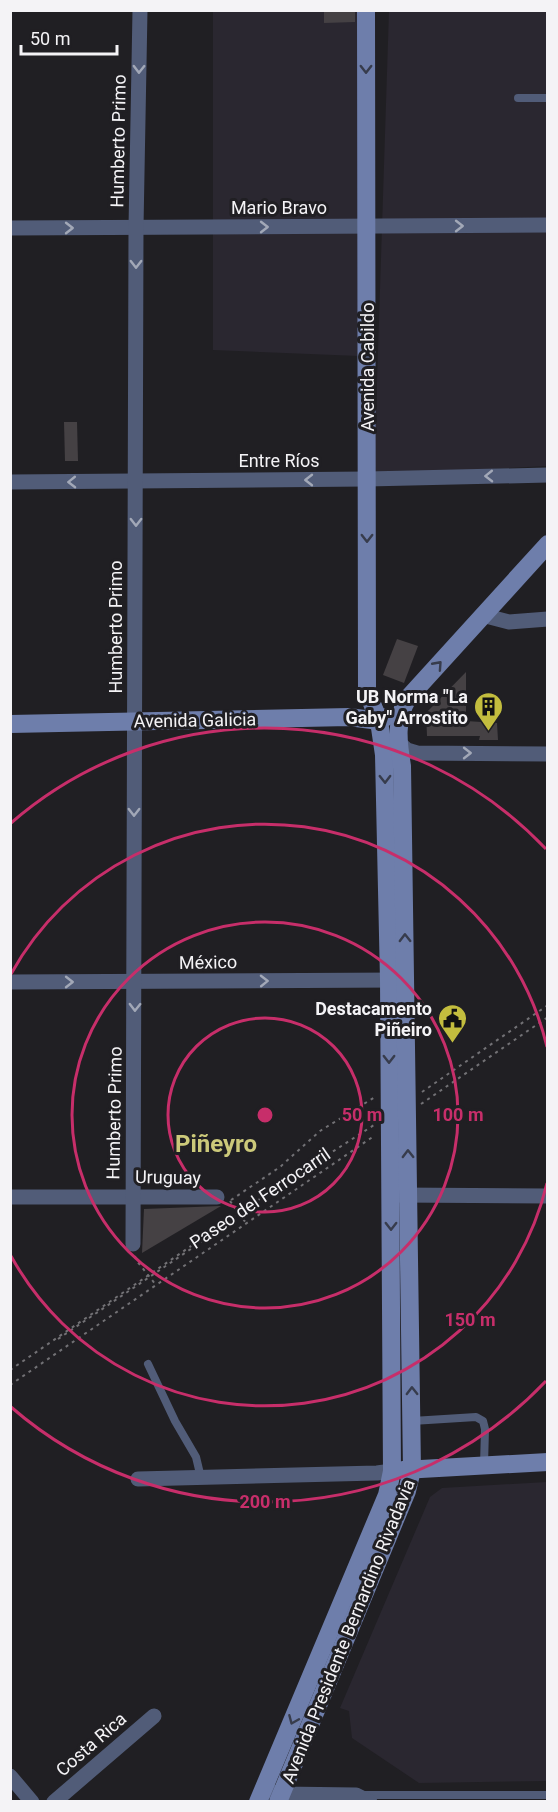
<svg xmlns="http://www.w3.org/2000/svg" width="558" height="1812" viewBox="0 0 558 1812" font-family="Roboto,sans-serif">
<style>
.built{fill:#2a2730}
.building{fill:#454144}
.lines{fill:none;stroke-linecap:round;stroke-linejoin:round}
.path{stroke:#727175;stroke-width:2;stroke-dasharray:3 4.5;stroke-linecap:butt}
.lane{stroke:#515c78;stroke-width:8}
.street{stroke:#515c78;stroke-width:15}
.secondary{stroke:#6e7eab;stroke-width:18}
.oneway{stroke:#a2a8b7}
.oneway2{stroke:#373c4c}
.ring{fill:none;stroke:#c72e6a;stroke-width:3}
.labels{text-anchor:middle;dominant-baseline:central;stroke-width:6;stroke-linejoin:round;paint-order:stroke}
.street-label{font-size:18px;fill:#f4f3f6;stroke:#201f23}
.poi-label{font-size:18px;font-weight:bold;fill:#f4f3f6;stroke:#201f23;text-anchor:end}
.district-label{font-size:24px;font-weight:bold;fill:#ccc97a;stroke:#201f23}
.centre{fill:#c72e6a;stroke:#201f23;stroke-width:3}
.ring-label{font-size:18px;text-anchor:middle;font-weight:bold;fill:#c72e6a;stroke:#201f23;stroke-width:6;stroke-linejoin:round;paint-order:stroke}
</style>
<rect width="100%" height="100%" fill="#201f23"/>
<!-- built -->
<g class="built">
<polygon points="213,11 360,11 359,356 213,350"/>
<polygon points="389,11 547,11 547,466 374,475"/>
<polygon points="547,1482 547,1781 419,1783 352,1738 349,1711 340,1708 430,1497 442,1488"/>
</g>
<!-- building -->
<g class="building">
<polygon points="324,10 355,10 355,22 324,23"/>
<polygon points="64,422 77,422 78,461 65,461"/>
<polygon points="397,639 418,646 404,683 383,675"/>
<polygon points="466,672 466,721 497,723 498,740 479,740 480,736 427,736 426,713"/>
<polygon points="220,1206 221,1206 142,1253 144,1209"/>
</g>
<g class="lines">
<!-- path -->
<g class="path">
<polyline points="422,1092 548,1005"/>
<polyline points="421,1104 548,1017"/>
<polyline points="231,1200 280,1167 320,1131 375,1097"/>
<polyline points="230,1201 246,1223"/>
<polyline points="135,1256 136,1260 156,1285"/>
<polyline points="58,1339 331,1154"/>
<polyline points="10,1370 270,1192 374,1125"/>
<polyline points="10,1385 374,1136"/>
</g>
<!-- lane -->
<g class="lane">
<polyline points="518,98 548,98"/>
<polyline points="148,1364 175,1421 196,1457 201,1478"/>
<polyline points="412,1421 476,1417 483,1421 485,1429 484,1465"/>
<polyline points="363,1795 548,1795"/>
</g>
<!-- street -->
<g class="street">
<polyline points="10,228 548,225"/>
<polyline points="10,482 367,479 548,475"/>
<polyline points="482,615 509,622 548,619"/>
<polyline points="395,739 407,750 417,753 548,754"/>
<polyline points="10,982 400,980"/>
<polyline points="397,1195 548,1196"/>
<polyline points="10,1197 217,1197"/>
<polyline points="133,1244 136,227 140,10"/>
<polyline points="138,1479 377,1473 392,1471"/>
<polyline points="10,1776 32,1802"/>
<polyline points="273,1792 282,1794 356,1795 370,1802"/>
<polyline points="54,1802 154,1716"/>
</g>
<!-- secondary -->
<g class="secondary">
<polyline points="10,724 349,717 379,721 386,717"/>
<polyline points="403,1470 548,1462"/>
<polyline points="258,1802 387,1495 392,1471 389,980 384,755 379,721 367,691 366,10"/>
<path d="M278,1802L407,1491L412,1470L402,766C398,742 395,719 408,698L548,544"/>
</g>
</g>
<!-- one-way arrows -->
<defs><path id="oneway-chevron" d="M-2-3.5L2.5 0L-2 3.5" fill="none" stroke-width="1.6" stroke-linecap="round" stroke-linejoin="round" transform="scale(1.5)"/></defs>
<g class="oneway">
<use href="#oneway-chevron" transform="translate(139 69) rotate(91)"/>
<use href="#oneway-chevron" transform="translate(459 226)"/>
<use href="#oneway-chevron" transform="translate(264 227)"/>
<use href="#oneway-chevron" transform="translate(69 228)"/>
<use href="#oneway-chevron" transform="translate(136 264) rotate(90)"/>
<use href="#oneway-chevron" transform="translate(489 476) rotate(179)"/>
<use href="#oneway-chevron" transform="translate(309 480) rotate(180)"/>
<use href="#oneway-chevron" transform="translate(72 482) rotate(179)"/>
<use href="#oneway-chevron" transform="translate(136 522) rotate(90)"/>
<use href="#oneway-chevron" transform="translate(467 753)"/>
<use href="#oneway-chevron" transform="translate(134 812) rotate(90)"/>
<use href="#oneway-chevron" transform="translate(264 981) rotate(-1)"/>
<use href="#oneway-chevron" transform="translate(69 982)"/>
<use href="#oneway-chevron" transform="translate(135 1007) rotate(91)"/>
</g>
<g class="oneway2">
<use href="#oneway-chevron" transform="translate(366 69) rotate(90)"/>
<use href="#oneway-chevron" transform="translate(367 538) rotate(90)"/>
<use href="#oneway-chevron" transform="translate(438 665) rotate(-48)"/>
<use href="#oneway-chevron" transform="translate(385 779) rotate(89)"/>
<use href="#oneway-chevron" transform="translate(405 938) rotate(-91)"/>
<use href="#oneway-chevron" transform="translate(389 1059) rotate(90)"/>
<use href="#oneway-chevron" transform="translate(408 1154) rotate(-91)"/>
<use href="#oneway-chevron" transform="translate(391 1226) rotate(90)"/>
<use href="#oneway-chevron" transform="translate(412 1391) rotate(-91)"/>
<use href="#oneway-chevron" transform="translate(293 1720) rotate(113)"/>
</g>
<!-- distance rings -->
<g class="ring">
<circle cx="265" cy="1115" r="97"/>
<circle cx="265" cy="1115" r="193"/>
<path d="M547 1183A290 290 0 0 1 11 1256M11 974A290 290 0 0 1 547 1047"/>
<path d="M546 1381A387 387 0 0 1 11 1407M11 823A387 387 0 0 1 546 849"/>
</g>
<!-- icons -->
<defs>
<symbol id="building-pin" viewBox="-11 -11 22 30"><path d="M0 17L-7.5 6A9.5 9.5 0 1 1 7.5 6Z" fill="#c3bd3e" stroke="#201f23"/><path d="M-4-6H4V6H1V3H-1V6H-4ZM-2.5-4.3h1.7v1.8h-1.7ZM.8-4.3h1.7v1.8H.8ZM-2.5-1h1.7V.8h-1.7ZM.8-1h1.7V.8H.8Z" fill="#111"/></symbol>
<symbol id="civic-pin" viewBox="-11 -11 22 30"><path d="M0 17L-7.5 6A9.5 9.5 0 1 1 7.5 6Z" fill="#c3bd3e" stroke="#201f23"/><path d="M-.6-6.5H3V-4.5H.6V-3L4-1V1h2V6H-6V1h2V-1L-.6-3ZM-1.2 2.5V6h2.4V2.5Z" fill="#111"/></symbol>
</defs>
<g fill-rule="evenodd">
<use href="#building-pin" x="472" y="690" width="33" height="45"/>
<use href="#civic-pin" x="436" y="1002" width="33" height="45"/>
</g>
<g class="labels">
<!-- street labels -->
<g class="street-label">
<text transform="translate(118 141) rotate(-89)">Humberto Primo</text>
<text x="279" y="207">Mario Bravo</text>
<text transform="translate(367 367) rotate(-90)">Avenida Cabildo</text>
<text x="279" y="460">Entre Ríos</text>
<text transform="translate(115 627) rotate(-90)">Humberto Primo</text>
<text transform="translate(195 720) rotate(-1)">Avenida Galicia</text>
<text transform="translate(208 962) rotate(-1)">México</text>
<text transform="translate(114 1113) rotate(-89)">Humberto Primo</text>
<text transform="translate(168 1177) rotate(1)">Uruguay</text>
<text transform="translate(260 1198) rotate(-34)">Paseo del Ferrocarril</text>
<text transform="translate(348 1631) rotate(-68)">Avenida Presidente Bernardino Rivadavia</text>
<text transform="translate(91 1744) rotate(-41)">Costa Rica</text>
</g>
<!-- poi labels -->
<g class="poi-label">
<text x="468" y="696">UB Norma "La<tspan x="468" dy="21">Gaby" Arrostito</tspan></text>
<text x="432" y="1008">Destacamento<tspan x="432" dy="21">Piñeiro</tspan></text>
</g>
<!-- district labels -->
<g class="district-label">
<text x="216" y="1144">Piñeyro</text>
</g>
</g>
<circle cx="265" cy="1115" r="9" class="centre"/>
<g class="ring-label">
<text x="362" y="1121">50 m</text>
<text x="458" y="1121">100 m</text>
<text x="470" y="1326">150 m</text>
<text x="265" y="1508">200 m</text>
</g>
<!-- border -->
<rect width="558" height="1812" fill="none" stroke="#f4f3f6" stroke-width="24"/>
<!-- scale -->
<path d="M21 45v9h96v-9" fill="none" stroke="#f4f3f6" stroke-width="3"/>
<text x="30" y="45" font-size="18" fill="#f4f3f6" stroke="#201f23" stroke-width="4.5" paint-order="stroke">50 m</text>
</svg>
